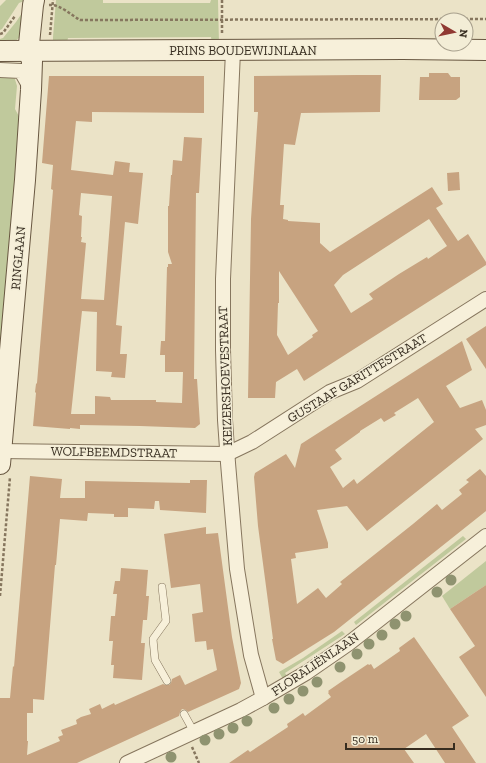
<svg xmlns="http://www.w3.org/2000/svg" width="486" height="763" viewBox="0 0 486 763" font-family="'Zilla Slab',serif">
<style>
.green{fill:#c0c99c}
.building{fill:#c7a380;fill-rule:evenodd}
.lines{fill:none;stroke-linecap:round;stroke-linejoin:round}
.lane-casing{stroke:#86765e;stroke-width:8}
.street-casing{stroke:#86765e;stroke-width:16}
.secondary-casing{stroke:#685741;stroke-width:22}
.path{stroke:#86765e;stroke-width:2.5;stroke-dasharray:3 2;stroke-linecap:butt}
.lane{stroke:#f7f0da;stroke-width:7}
.street{stroke:#f7f0da;stroke-width:14}
.secondary{stroke:#f7f0da;stroke-width:20}
.tree{fill:#8f9370}
.labels{text-anchor:middle;dominant-baseline:central;stroke-width:3;stroke-linejoin:round;paint-order:stroke}
.street-label{font-size:13px;fill:#372d20;stroke:#f3edd6}
</style>
<rect width="100%" height="100%" fill="#ebe3c7"/>
<!-- green -->
<g class="green">
<polygon points="6,0 23,0 24,1 19,3 2,29 0,30 0,6"/>
<polygon points="56,0 103,0 103,3 210,3 211,0 218,0 219,44 212,44 211,37 68,38 67,42 55,41 53,40 53,37"/>
<polygon points="22,13 22,35 12,44 4,44 0,41 0,39 3,38 16,22"/>
<polygon points="0,76 14,76 17,86 15,109 22,122 0,362"/>
<polygon points="463,536 466,539 356,625 354,622"/>
<polygon points="486,561 486,585 450,609 442,596"/>
<polygon points="342,631 345,634 285,673 287,676 283,679 279,672 303,658"/>
</g>
<!-- building -->
<g class="building">
<polygon points="429,73 448,73 451,77 460,77 460,97 456,100 419,100 420,77 429,77"/>
<path d="M357,75H381L380,112L301,113L295,145L284,144L280,205H284L283,219L288,220V221L320,223V243L330,252L432,187L443,204L436,208L458,241L468,234L486,262V265L304,381L297,369L276,382L275,398H248L251,219L258,112H254V76ZM429,219L447,246L428,259L427,257L399,274L369,294L373,299L351,313L334,285L343,275ZM279,271L318,331L312,335L313,337L288,355L277,335L278,303H279Z"/>
<path d="M49,76H204V113L92,112V122L76,121L71,170L113,175L115,161L130,163L129,172L143,173L138,224L125,222L116,325L122,326L120,354H127L125,378L111,377L112,372L96,371L97,312L82,311L71,414H95V396L110,397L111,400H156V402L182,403L183,372H165V355H160L161,341H165L167,267H168V264H172L168,252V206H169L171,175H172L173,160L182,161L184,137L202,138L199,193H196L194,379H197L200,424L195,428L140,426L80,425V429L70,428V429L33,426L36,393L35,392L36,384L37,383L53,190L51,189L53,165L42,163ZM81,193L112,196L104,300L81,299L86,243L81,242L82,237H81L82,216L79,215Z"/>
<polygon points="459,172 460,190 448,191 447,173"/>
<polygon points="486,326 486,369 466,339"/>
<path d="M462,341L472,370L446,386L460,408L482,400L486,410V425L475,429L483,439L367,531L347,506L317,510L328,543V548L295,553L296,558L291,559L297,604L318,588L326,598L342,584L340,582L413,524L437,504L442,510L462,494L459,490L469,482L466,480L480,469L486,476V511L334,632L283,664L276,660L272,639H273L258,526L254,477L255,473L286,454L295,468L301,444ZM418,398L434,422L357,484L354,479L343,488L330,467L342,459L335,450L360,432V431L381,418L384,422L396,415L394,413Z"/>
<polygon points="30,476 62,479 60,498 85,498 85,481 190,483 190,480 207,480 206,513 160,510 159,501 155,501 154,509 128,508 128,517 114,517 114,514 88,513 87,521 60,519 56,565 55,565 44,700 33,699 33,713 27,713 27,741 28,741 27,755 60,741 58,737 63,735 61,730 77,724 76,720 81,717 91,714 89,709 100,704 102,709 114,703 115,705 163,684 165,685 169,685 171,683 172,679 180,675 185,685 217,670 213,649 207,650 206,641 195,642 192,614 203,612 200,584 171,588 164,534 206,527 206,534 218,533 232,637 241,683 239,689 188,712 186,710 182,709 180,712 179,716 77,763 0,763 0,698 10,698 13,666 14,667"/>
<polygon points="121,568 148,570 146,596 149,596 147,620 143,620 141,643 145,643 142,680 113,678 114,665 111,665 113,641 109,641 111,616 115,616 117,594 113,594 115,581 120,581"/>
<polygon points="486,585 486,697 459,657 475,646 450,609"/>
<polygon points="414,637 469,716 452,727 476,763 445,763 426,734 404,749 414,763 229,763 248,750 250,752 288,727 287,724 303,713 305,716 331,697 328,693 329,692 328,691 341,682 368,664 369,665 371,664 374,669 400,651 399,648"/>
</g>
<g class="lines">
<defs>
<g id="lane">
<polyline points="162,587 166,621 153,639 155,660 167,681"/>
<polyline points="184,714 194,732"/>
</g>
<g id="street">
<polyline points="233,51 223,279 223,350 225,420 228,463 237,569 251,655 263,698"/>
<polyline points="0,70 21,71 30,87"/>
<polyline points="0,451 227,454 252,442 330,392 357,381 486,299"/>
<polyline points="127,763 241,710 263,698 306,673 348,644 486,536"/>
</g>
<g id="secondary">
<polyline points="0,51 403,49 486,50"/>
<polyline points="0,464 25,180 31,90 32,61 29,52 29,44 33,5 34,0"/>
</g>
</defs>
<!-- lane casing -->
<use href="#lane" class="lane-casing"/>
<!-- street casing -->
<use href="#street" class="street-casing"/>
<!-- secondary casing -->
<use href="#secondary" class="secondary-casing"/>
<!-- path -->
<g class="path">
<path d="M49,5C60,4 71,15 80,20L486,19"/>
<polyline points="222,33 222,0"/>
<polyline points="0,34 3,33 15,16"/>
<polyline points="50,35 53,0"/>
<polyline points="0,596 10,477"/>
<polyline points="192,747 199,763"/>
</g>
<!-- lane -->
<use href="#lane" class="lane"/>
<!-- street -->
<use href="#street" class="street"/>
<!-- secondary -->
<use href="#secondary" class="secondary"/>
</g>
<!-- trees -->
<g class="tree">
<circle cx="451" cy="580" r="5.5"/>
<circle cx="437" cy="592" r="5.5"/>
<circle cx="406" cy="616" r="5.5"/>
<circle cx="395" cy="624" r="5.5"/>
<circle cx="382" cy="635" r="5.5"/>
<circle cx="369" cy="644" r="5.5"/>
<circle cx="357" cy="654" r="5.5"/>
<circle cx="340" cy="667" r="5.5"/>
<circle cx="317" cy="682" r="5.5"/>
<circle cx="303" cy="691" r="5.5"/>
<circle cx="289" cy="699" r="5.5"/>
<circle cx="274" cy="708" r="5.5"/>
<circle cx="247" cy="721" r="5.5"/>
<circle cx="233" cy="728" r="5.5"/>
<circle cx="219" cy="734" r="5.5"/>
<circle cx="205" cy="740" r="5.5"/>
<circle cx="171" cy="757" r="5.5"/>
</g>
<g class="labels">
<!-- street labels -->
<g class="street-label">
<text x="243" y="50">PRINS BOUDEWIJNLAAN</text>
<text transform="translate(18 258) rotate(-85)">RINGLAAN</text>
<text transform="translate(225 376) rotate(-92)">KEIZERSHOEVESTRAAT</text>
<text transform="translate(357 378) rotate(-31)">GUSTAAF GARITTESTRAAT</text>
<text transform="translate(114 452) rotate(1)">WOLFBEEMDSTRAAT</text>
<text transform="translate(315 664) rotate(-34)">FLORALIËNLAAN</text>
</g>
</g>
<!-- north arrow -->
<g transform="translate(454 32) rotate(99)"><circle r="19" fill="#f3edd6" stroke="#a8a08d"/>
<path d="M0-3L7 15L0 10L-7 15Z" fill="#903932"/>
<text y="-6" font-size="11" font-weight="bold" text-anchor="middle" fill="#372d20">N</text>
</g>
<!-- scale -->
<path d="M346 743v6h108v-6" fill="none" stroke="#372d20" stroke-width="2"/>
<text x="352" y="743" font-size="12" fill="#372d20" stroke="#f3edd6" stroke-width="3" paint-order="stroke">50 m</text>
</svg>
